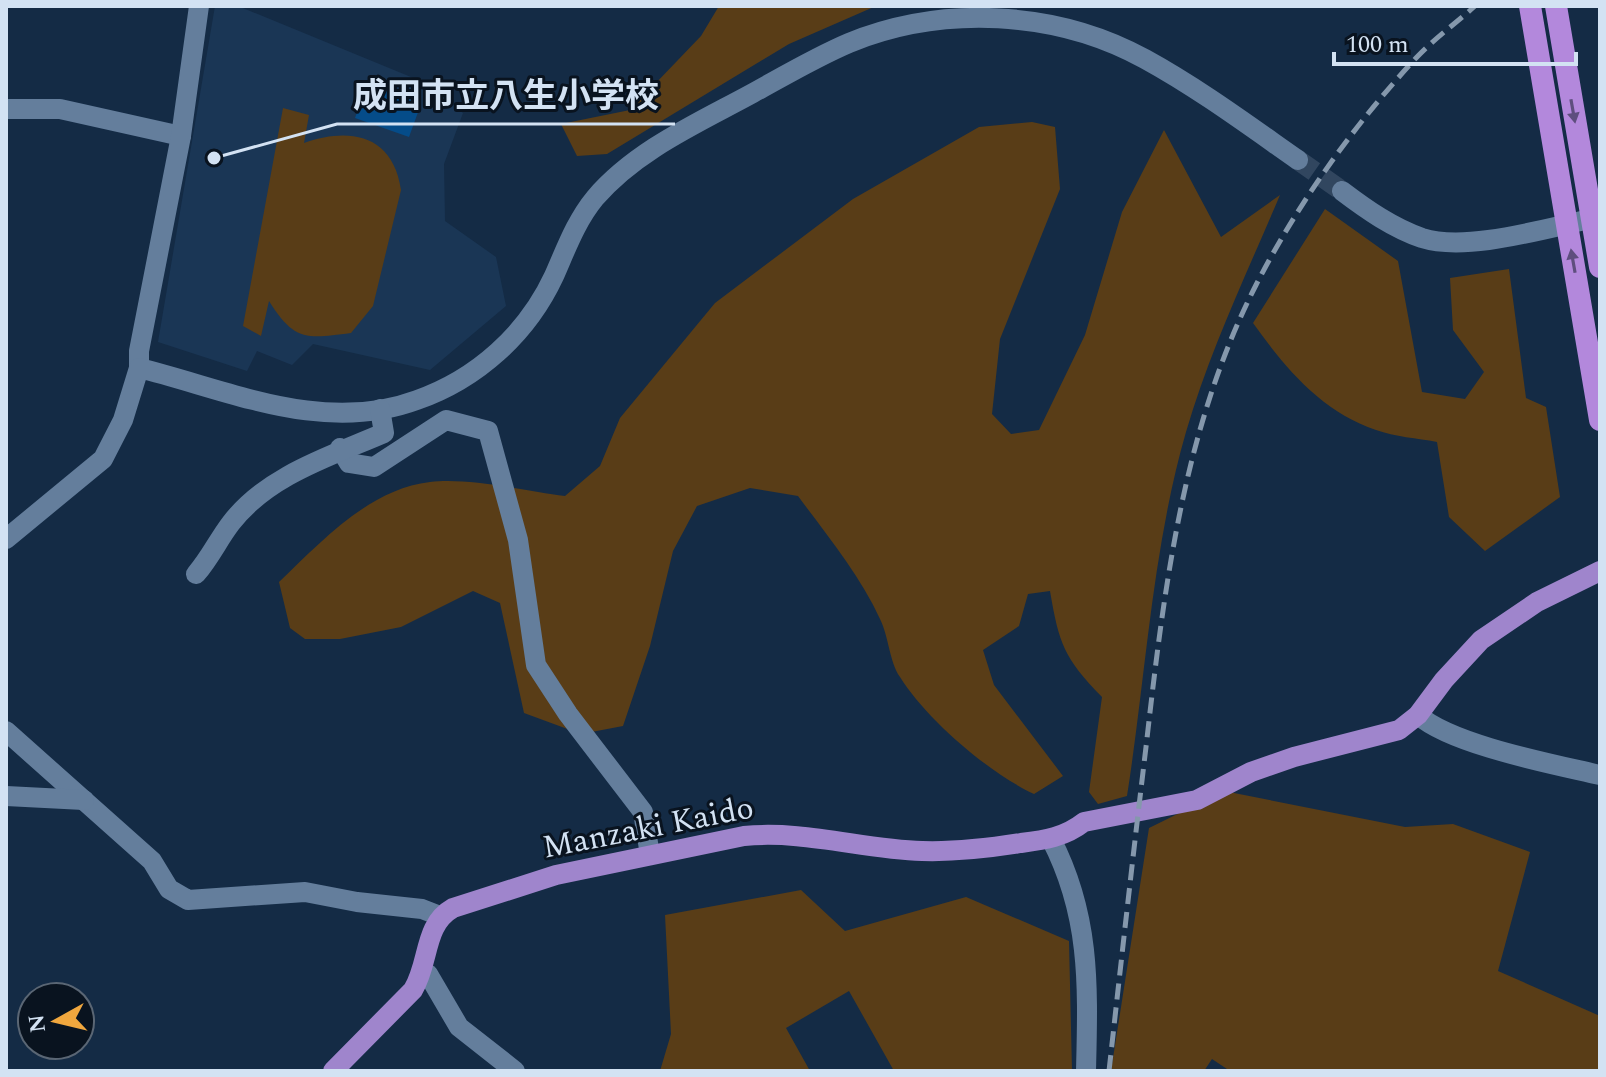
<svg xmlns="http://www.w3.org/2000/svg" width="1606" height="1077" viewBox="0 0 1606 1077" font-family="Spectral,'Noto Sans JP',serif">
<style>
.built{fill:#1a3655}
.green{fill:#593d17}
.water{fill:#054c89}
.lines{fill:none;stroke-linecap:round;stroke-linejoin:round}
.tertiary-tunnel{stroke:#31465f;stroke-width:20;stroke-dasharray:20 10;stroke-linecap:butt}
.minor{stroke:#647e9c;stroke-width:20}
.tertiary{stroke:#647e9c;stroke-width:20}
.primary{stroke:#9f85cc;stroke-width:20}
.trunk{stroke:#b388dc;stroke-width:22}
.rail{stroke:#8598ac;stroke-width:5;stroke-dasharray:16 8;stroke-linecap:butt}
.oneway{fill:#5e4e7e}
.labels{text-anchor:middle;dominant-baseline:central;stroke-width:6;stroke-linejoin:round;paint-order:stroke}
.street-label{font-size:32px;fill:#d3e2f3;stroke:#09131f}
.leader{fill:none;stroke:#d3e2f3;stroke-width:3}
.callout-dot{fill:#d3e2f3;stroke:#09131f;stroke-width:3}
.callout-label{font-size:34px;text-anchor:middle;font-weight:bold;fill:#d3e2f3;stroke:#09131f;stroke-width:6;stroke-linejoin:round;paint-order:stroke}
</style>
<rect width="100%" height="100%" fill="#142b45"/>
<!-- built -->
<polygon class="built" points="215,6 238,6 428,84 463,113 444,164 445,221 496,257 506,306 430,370 313,344 292,365 257,351 247,371 158,342"/>
<!-- green -->
<g class="green">
<polygon points="719,6 876,6 789,44 607,154 577,156 561,124 630,110 701,36"/>
<path d="M283,108L309,115L304,143C349,127 393,134 401,190L373,306L351,333C306,339 294,341 269,301L261,336L243,326Z"/>
<path d="M1032,122L1055,127L1060,189L1000,339L992,414L1011,434L1039,430L1085,335L1122,212L1164,130L1221,237L1280,195C1247,273 1210,350 1186,432C1152,550 1146,675 1127,796L1098,804L1089,792L1102,697C1064,658 1059,644 1050,591L1028,594L1019,626L983,650L994,685L1063,776L1034,794C989,773 927,720 900,677C889,661 889,637 880,619C860,575 826,534 798,496L750,488L697,506L673,551L650,646L623,726L581,734L524,713L500,603L473,591L401,627L340,639H305L290,628L279,582C321,542 369,489 430,482C467,477 527,491 565,496L600,466L620,418L715,303L853,199L979,127Z"/>
<path d="M1325,209L1398,261L1422,392L1465,399L1484,372L1453,330L1450,278L1509,269L1526,398L1546,407L1560,497L1485,551L1449,517L1437,442C1417,438 1395,437 1376,430C1322,412 1285,368 1253,323Z"/>
<polygon points="1224,791 1405,827 1453,824 1530,852 1498,971 1600,1016 1600,1071 1230,1071 1212,1059 1204,1071 1111,1071 1149,828"/>
<polygon points="801,890 845,931 966,897 1069,941 1072,1071 894,1071 849,991 786,1028 810,1071 660,1071 671,1034 665,915"/>
</g>
<!-- water -->
<polygon class="water" points="367,84 421,104 409,137 355,118"/>
<g class="lines">
<!-- tertiary-tunnel -->
<polyline class="tertiary-tunnel" points="1298,160 1342,191"/>
<!-- minor -->
<g class="minor">
<polyline points="6,109 60,109 181,136"/>
<polyline points="139,368 139,351 181,136 199,6"/>
<polyline points="340,448 349,463 374,467 446,420 488,431 518,540 536,665 568,714 643,812 650,855"/>
<polyline points="6,731 152,861 169,889 188,900 305,892 357,902 422,909 440,916"/>
<polyline points="6,796 84,800"/>
<path d="M1051,839C1091,916 1088,987 1086,1071"/>
<polyline points="422,976 428,974 459,1027 515,1071"/>
</g>
<!-- tertiary -->
<g class="tertiary">
<path d="M1342,191C1367,210 1393,228 1422,238C1469,253 1552,226 1600,217"/>
<path d="M6,539L103,459L123,420L139,368C229,390 323,435 417,400C477,379 527,334 554,276C566,249 576,221 595,198C636,150 698,123 753,93C784,76 816,57 849,43C942,5 1056,10 1145,59C1198,88 1248,125 1298,160"/>
<path d="M196,574C210,558 218,540 231,523C268,475 331,456 384,433L380,409"/>
<path d="M1418,715C1452,745 1553,764 1600,775"/>
</g>
<!-- primary -->
<path class="primary" d="M333,1071L413,990C430,962 423,925 453,908L556,875L744,836C803,830 863,849 922,851C954,852 990,848 1021,843C1045,840 1065,837 1084,822L1197,800L1251,772L1294,757L1399,730L1418,715L1444,680L1481,640L1537,602L1600,571"/>
<!-- trunk -->
<g class="trunk">
<polyline points="1530,6 1600,420"/>
<polyline points="1556,6 1600,267"/>
</g>
<!-- rail -->
<g class="rail">
<polyline points="1600,6 1600,7"/>
<path d="M1109,1071C1121,963 1133,855 1146,747C1164,589 1183,428 1256,285C1298,203 1354,125 1416,58C1434,39 1456,23 1475,6"/>
</g>
</g>
<!-- one-way arrows -->
<defs><path id="oneway-solid" d="M-6-.8H1V-3.2L6.5 0L1 3.2V.8H-6Z" transform="scale(2)"/></defs>
<g class="oneway">
<use href="#oneway-solid" transform="translate(1573 111) rotate(80)"/>
<use href="#oneway-solid" transform="translate(1573 261) rotate(-100)"/>
</g>
<g class="labels">
<!-- street labels -->
<g class="street-label">
<text transform="translate(648 828) rotate(-11)">Manzaki Kaido</text>
</g>
</g>
<!-- callouts -->
<path class="leader" d="M214 158L337 124H675"/>
<circle class="callout-dot" cx="214" cy="158" r="8"/>
<g class="callout-label">
<text x="506" y="107">成田市立八生小学校</text>
</g>
<!-- border -->
<rect width="1606" height="1077" fill="none" stroke="#d3e2f3" stroke-width="16"/>
<!-- north arrow -->
<g transform="translate(56 1021) rotate(262)"><circle r="38" fill="#09131f" stroke="#5a6674" stroke-width="2"/>
<path d="M0-6L14 30L0 20L-14 30Z" fill="#f0a73e"/>
<text y="-12" font-size="22" font-weight="bold" text-anchor="middle" fill="#d3e2f3">N</text>
</g>
<!-- scale -->
<path d="M1334 52v12h242v-12" fill="none" stroke="#d3e2f3" stroke-width="4"/>
<text x="1346" y="52" font-size="24" fill="#d3e2f3" stroke="#09131f" stroke-width="6" paint-order="stroke">100 m</text>
</svg>
